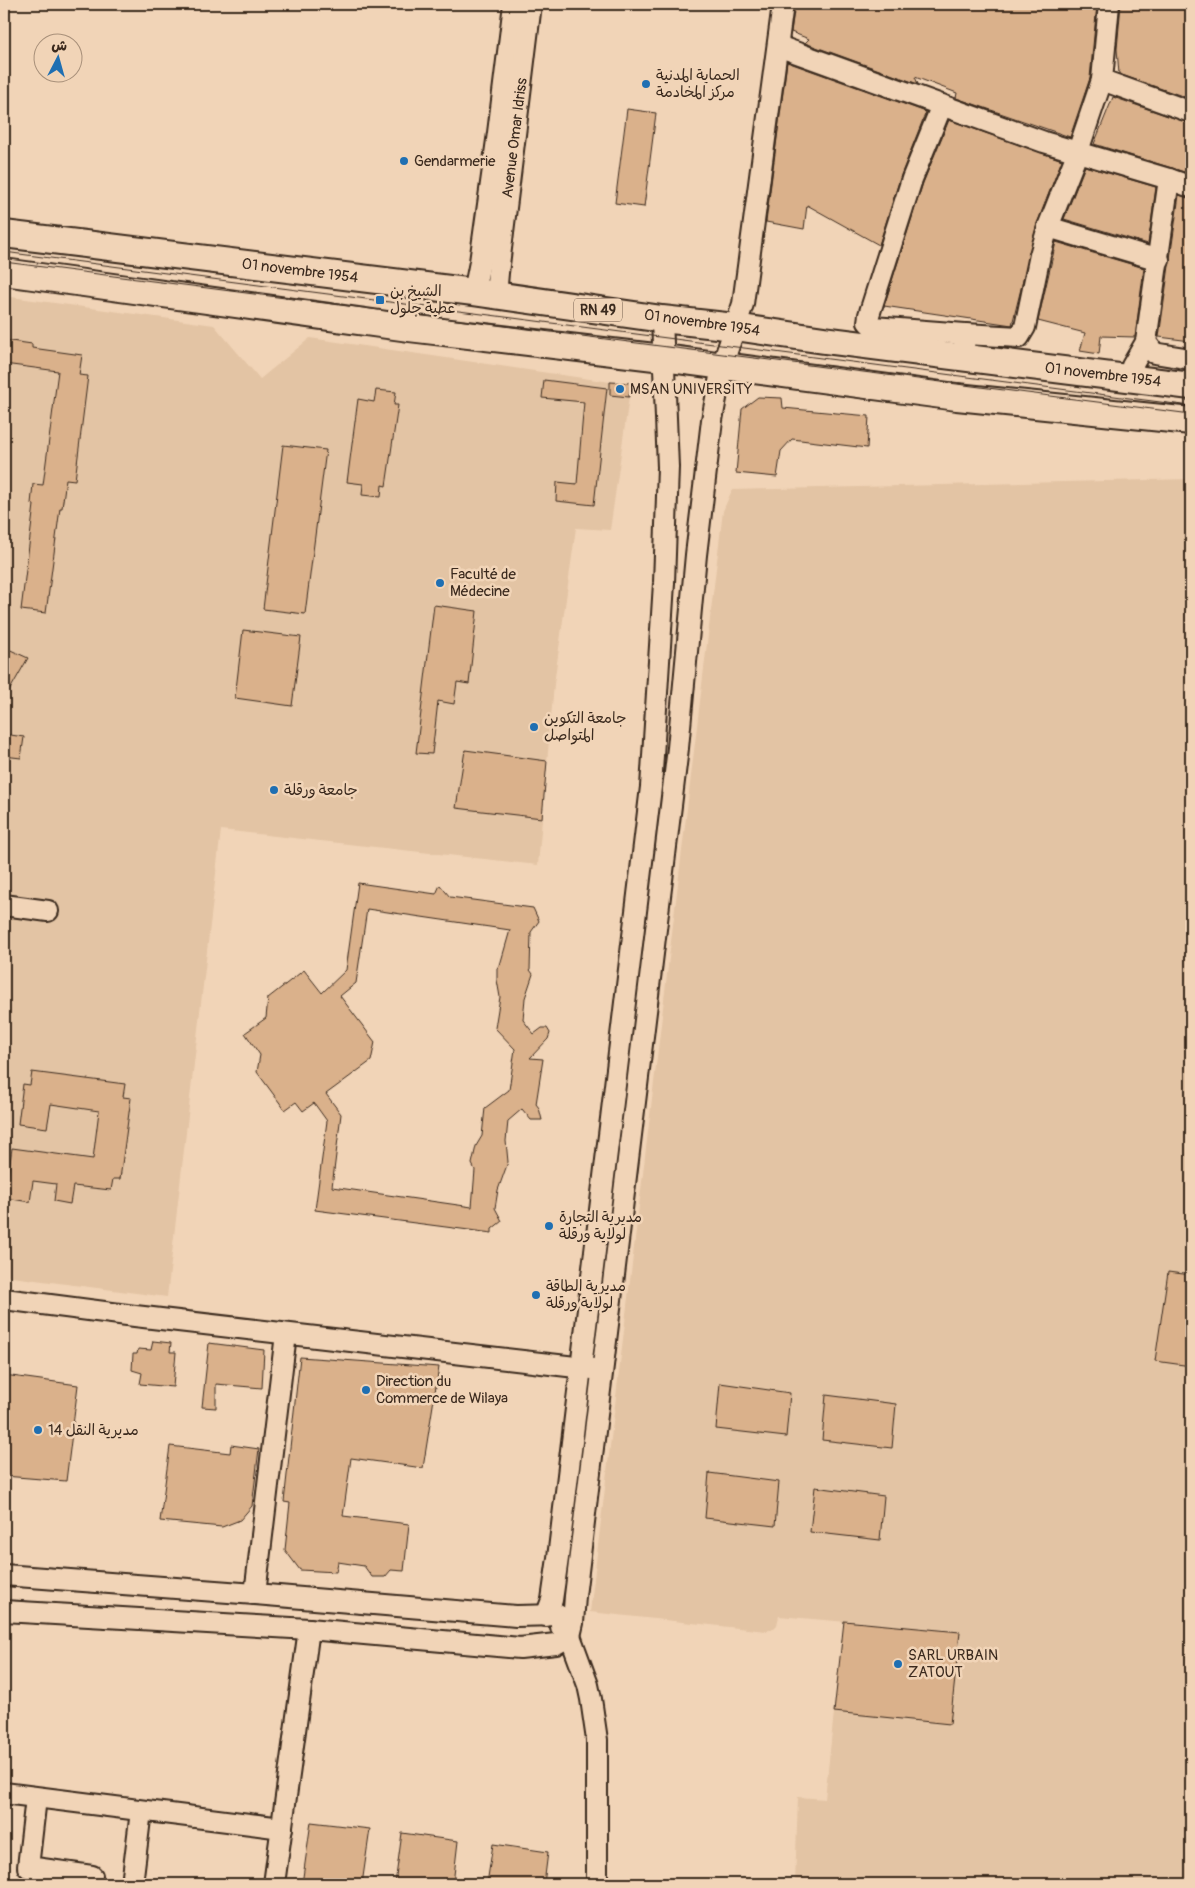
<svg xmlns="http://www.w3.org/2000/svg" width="1195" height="1888" viewBox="0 0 1195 1888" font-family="Pangolin,'Playpen Sans Arabic',sans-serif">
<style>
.built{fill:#e3c4a4}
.building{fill:#dab18b;stroke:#3b2a1e;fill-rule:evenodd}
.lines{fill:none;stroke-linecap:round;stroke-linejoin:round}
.minor-casing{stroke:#3b2a1e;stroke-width:24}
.major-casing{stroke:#3b2a1e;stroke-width:30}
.minor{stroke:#f1d4b7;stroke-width:20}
.major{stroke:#f1d4b7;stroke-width:26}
.tram{stroke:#3b2a1e;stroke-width:1}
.poi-dot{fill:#1f6fb2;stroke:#f1d4b7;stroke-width:2}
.labels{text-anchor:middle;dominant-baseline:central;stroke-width:5;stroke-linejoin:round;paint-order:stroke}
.shield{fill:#f1d4b7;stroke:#725d4c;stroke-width:1}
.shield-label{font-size:14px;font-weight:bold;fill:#3b2a1e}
.poi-label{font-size:15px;fill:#3b2a1e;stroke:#f1d4b7;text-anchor:start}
.street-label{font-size:15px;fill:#3b2a1e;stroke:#f1d4b7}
</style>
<rect width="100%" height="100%" fill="#f1d4b7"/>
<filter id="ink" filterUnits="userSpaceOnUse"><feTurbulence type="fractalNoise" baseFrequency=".02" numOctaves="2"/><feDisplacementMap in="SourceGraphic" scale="10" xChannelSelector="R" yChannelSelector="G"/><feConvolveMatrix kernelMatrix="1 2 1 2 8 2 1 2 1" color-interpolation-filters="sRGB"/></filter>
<g filter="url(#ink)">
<!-- built -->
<g class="built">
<polygon points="4,296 214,325 260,379 310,338 610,382 610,395 629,397 610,530 576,528 554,684 538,865 221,830 167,1297 4,1276"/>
<polygon points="1191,479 1191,1884 795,1884 798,1797 825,1799 834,1712 960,1632 779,1616 777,1625 773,1629 766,1631 590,1612 723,511 732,490"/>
</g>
<!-- building -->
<g class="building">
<polygon points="795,4 1097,4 1090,78 1070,137 956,98 957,93 915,77 918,84 805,43 809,39 791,32"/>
<polygon points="1121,4 1191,4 1191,99 1119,74 1117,49"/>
<polygon points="787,62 926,112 901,175 879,245 807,205 804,229 766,222"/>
<polygon points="1113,97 1191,124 1191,174 1094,144"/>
<polygon points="627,109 656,113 644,207 615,203"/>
<polygon points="949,120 1062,160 1037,224 1012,325 884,306 923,183"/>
<polygon points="1085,166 1156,187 1148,244 1064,219"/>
<polygon points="1179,195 1191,199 1191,341 1159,337"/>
<polygon points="1056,242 1144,268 1135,337 1101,336 1099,354 1080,351 1085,333 1038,321"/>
<polygon points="4,340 32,344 32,348 82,355 79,375 88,376 75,480 66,479 62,508 60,508 46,613 21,610 34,505 31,504 33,484 43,485 58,371 4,364"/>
<polygon points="544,380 607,388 594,505 556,501 557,482 577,484 584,402 542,398"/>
<polygon points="610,382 630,383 629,397 610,395"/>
<polygon points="376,390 396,392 394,405 398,405 386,486 382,485 381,497 362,495 363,484 347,482 358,399 374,402"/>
<polygon points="758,397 782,398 783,408 869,416 867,448 792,439 781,451 777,477 736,473 742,409"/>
<polygon points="283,445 326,450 305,614 263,609"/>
<polygon points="434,605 477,611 469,684 457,682 454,704 438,701 432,754 416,753"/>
<polygon points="243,630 301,637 292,706 235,698"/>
<polygon points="4,647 28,658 4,700"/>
<polygon points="4,734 24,737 21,758 4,756"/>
<polygon points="465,750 547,761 542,818 456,808"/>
<path d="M358,883L436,894L440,885L450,897L533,908L539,921L531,932L530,970L533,974L525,998L523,1020L534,1034L542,1028H547L550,1033L548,1039L530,1058L543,1059L536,1104L539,1108L542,1120H531L522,1109L508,1121L506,1141L508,1162L498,1190L495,1208L502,1221L492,1229V1233L315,1210L327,1121L314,1103L303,1111L296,1102L285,1110L257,1072L260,1055L245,1033L266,1018L268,998L304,970L322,993L346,970ZM367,909L510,930L500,965L497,969V980L500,997L495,1028L515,1049L509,1090L485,1108L482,1136L476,1146L472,1164L475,1170L472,1207L332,1187L341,1114L326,1094L371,1061L375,1042L340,996L356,983Z"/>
<polygon points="32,1072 125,1084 123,1097 131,1098 120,1179 113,1179 111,1190 73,1186 70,1204 54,1201 56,1184 33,1181 30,1202 5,1198 12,1148 93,1159 99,1111 51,1104 47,1128 18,1124 23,1084 30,1085"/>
<polygon points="1168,1272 1191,1275 1191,1366 1155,1361"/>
<polygon points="153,1341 171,1343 170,1352 176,1352 173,1387 140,1384 142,1373 132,1370 133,1354 137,1354 138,1349 151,1350"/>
<polygon points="209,1343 264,1350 262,1388 216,1384 216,1408 202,1407"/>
<polygon points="300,1357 439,1367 423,1468 351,1458 343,1516 409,1524 404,1571 391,1570 385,1577 372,1577 364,1566 338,1562 336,1572 300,1570 285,1550 290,1503 284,1502"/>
<polygon points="4,1375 78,1385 66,1481 4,1476"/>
<polygon points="720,1383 790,1393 786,1437 716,1429"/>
<polygon points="826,1395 896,1404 892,1448 822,1440"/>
<polygon points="231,1445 259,1449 252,1506 240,1520 222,1527 160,1521 170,1446 230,1453"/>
<polygon points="709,1473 779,1482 775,1526 705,1518"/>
<polygon points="815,1487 884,1496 880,1540 810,1532"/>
<polygon points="844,1621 960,1632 950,1724 834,1712"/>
<polygon points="311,1822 370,1829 362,1884 302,1884"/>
<polygon points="402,1833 458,1841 453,1884 395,1884"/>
<polygon points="493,1844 548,1852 544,1884 487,1884"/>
</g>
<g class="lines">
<defs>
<g id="minor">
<polyline points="778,46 1044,142 1169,179 1191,187"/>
<polyline points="1102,80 1191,112"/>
<polyline points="942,105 912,179 869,315 868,322 873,327 965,334 964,347"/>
<polyline points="1169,179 1146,342 1154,353 1191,359"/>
<polyline points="1048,227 1159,260"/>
<polyline points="474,292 480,262 498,133 514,4"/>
<polyline points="496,296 498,273 531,4"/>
<polyline points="965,334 1019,337 1025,327 1040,255 1048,227 1078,151 1102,80 1109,4"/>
<polyline points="1128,379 1132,366 1146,342"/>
<polyline points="4,905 48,911"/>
<polyline points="4,1299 135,1316 593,1369"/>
<polyline points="4,1575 255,1594 516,1616 558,1615"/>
<polyline points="255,1594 286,1334"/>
<polyline points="4,1611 309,1629 520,1648 556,1644 570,1636 573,1623 575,1596 678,748 696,555 712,420 722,366 743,304 783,4"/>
<polyline points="546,1616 552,1600 558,1558 651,787 664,583 668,467 662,319"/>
<polyline points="561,1627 570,1636 588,1685 591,1699 597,1740 597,1884"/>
<polyline points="4,1793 282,1828"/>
<polyline points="36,1798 28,1867 92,1876"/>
<polyline points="132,1884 141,1811"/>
<polyline points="274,1884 309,1629"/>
</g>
<g id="major">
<polyline points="4,234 474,292 662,319 735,327 824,340 1191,386"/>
<polyline points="4,272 409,328 663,358 957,397 1191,421"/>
</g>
</defs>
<!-- minor casing -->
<use href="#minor" class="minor-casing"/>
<!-- major casing -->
<use href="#major" class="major-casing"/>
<!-- minor -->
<use href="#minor" class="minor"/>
<!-- major -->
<use href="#major" class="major"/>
<!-- tram -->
<g class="tram">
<polyline points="4,252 1191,406"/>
<polyline points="4,262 1191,414"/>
</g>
</g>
</g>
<!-- markers -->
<g class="poi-dot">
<circle cx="646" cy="84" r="5"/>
<circle cx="404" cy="161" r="5"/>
<rect x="375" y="295" width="10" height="10" rx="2.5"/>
<circle cx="620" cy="389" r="5"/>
<circle cx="440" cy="583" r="5"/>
<circle cx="534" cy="727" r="5"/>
<circle cx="274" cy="790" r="5"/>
<circle cx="549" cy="1226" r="5"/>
<circle cx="536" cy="1295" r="5"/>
<circle cx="366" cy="1390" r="5"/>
<circle cx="38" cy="1430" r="5"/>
<circle cx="898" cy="1664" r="5"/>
</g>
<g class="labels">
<!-- shield labels -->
<rect class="shield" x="574" y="298.5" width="48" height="23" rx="4"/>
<g class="shield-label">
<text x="598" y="310">RN 49</text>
</g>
<!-- poi labels -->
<g class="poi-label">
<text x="656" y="75">الحماية المدنية<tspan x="656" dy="17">مركز المخادمة</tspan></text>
<text x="414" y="161">Gendarmerie</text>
<text x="390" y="291">الشيخ بن<tspan x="390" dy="17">عطية جلول</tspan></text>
<text x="630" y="389">MSAN UNIVERSITY</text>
<text x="450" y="574">Faculté de<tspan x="450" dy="17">Médecine</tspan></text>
<text x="544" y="718">جامعة التكوين<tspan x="544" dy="17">المتواصل</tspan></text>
<text x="284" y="790">جامعة ورقلة</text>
<text x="559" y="1217">مديرية التجارة<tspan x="559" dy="17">لولاية ورقلة</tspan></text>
<text x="546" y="1286">مديرية الطاقة<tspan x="546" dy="17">لولاية ورقلة</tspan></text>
<text x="376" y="1381">Direction du<tspan x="376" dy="17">Commerce de Wilaya</tspan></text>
<text x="48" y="1430">مديرية النقل 14</text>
<text x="908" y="1655">SARL URBAIN<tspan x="908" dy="17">ZATOUT</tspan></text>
</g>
<!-- street labels -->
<g class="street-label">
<text transform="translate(515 138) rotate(-83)">Avenue Omar Idriss</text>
<text transform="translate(300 271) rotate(7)">01 novembre 1954</text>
<text transform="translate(702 323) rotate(8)">01 novembre 1954</text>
<text transform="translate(1103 375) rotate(7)">01 novembre 1954</text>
</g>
</g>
<!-- margin -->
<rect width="1195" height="1888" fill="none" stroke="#f1d4b7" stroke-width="20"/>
<rect x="10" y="10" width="1175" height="1868" fill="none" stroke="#3b2a1e" stroke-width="2" filter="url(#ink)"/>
<!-- north arrow -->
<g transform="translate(58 58) rotate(6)"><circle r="24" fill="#f1d4b7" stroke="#a8907a"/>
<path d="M0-4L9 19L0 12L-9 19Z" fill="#1f6fb2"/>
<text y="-8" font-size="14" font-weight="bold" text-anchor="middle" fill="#3b2a1e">ش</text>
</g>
</svg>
